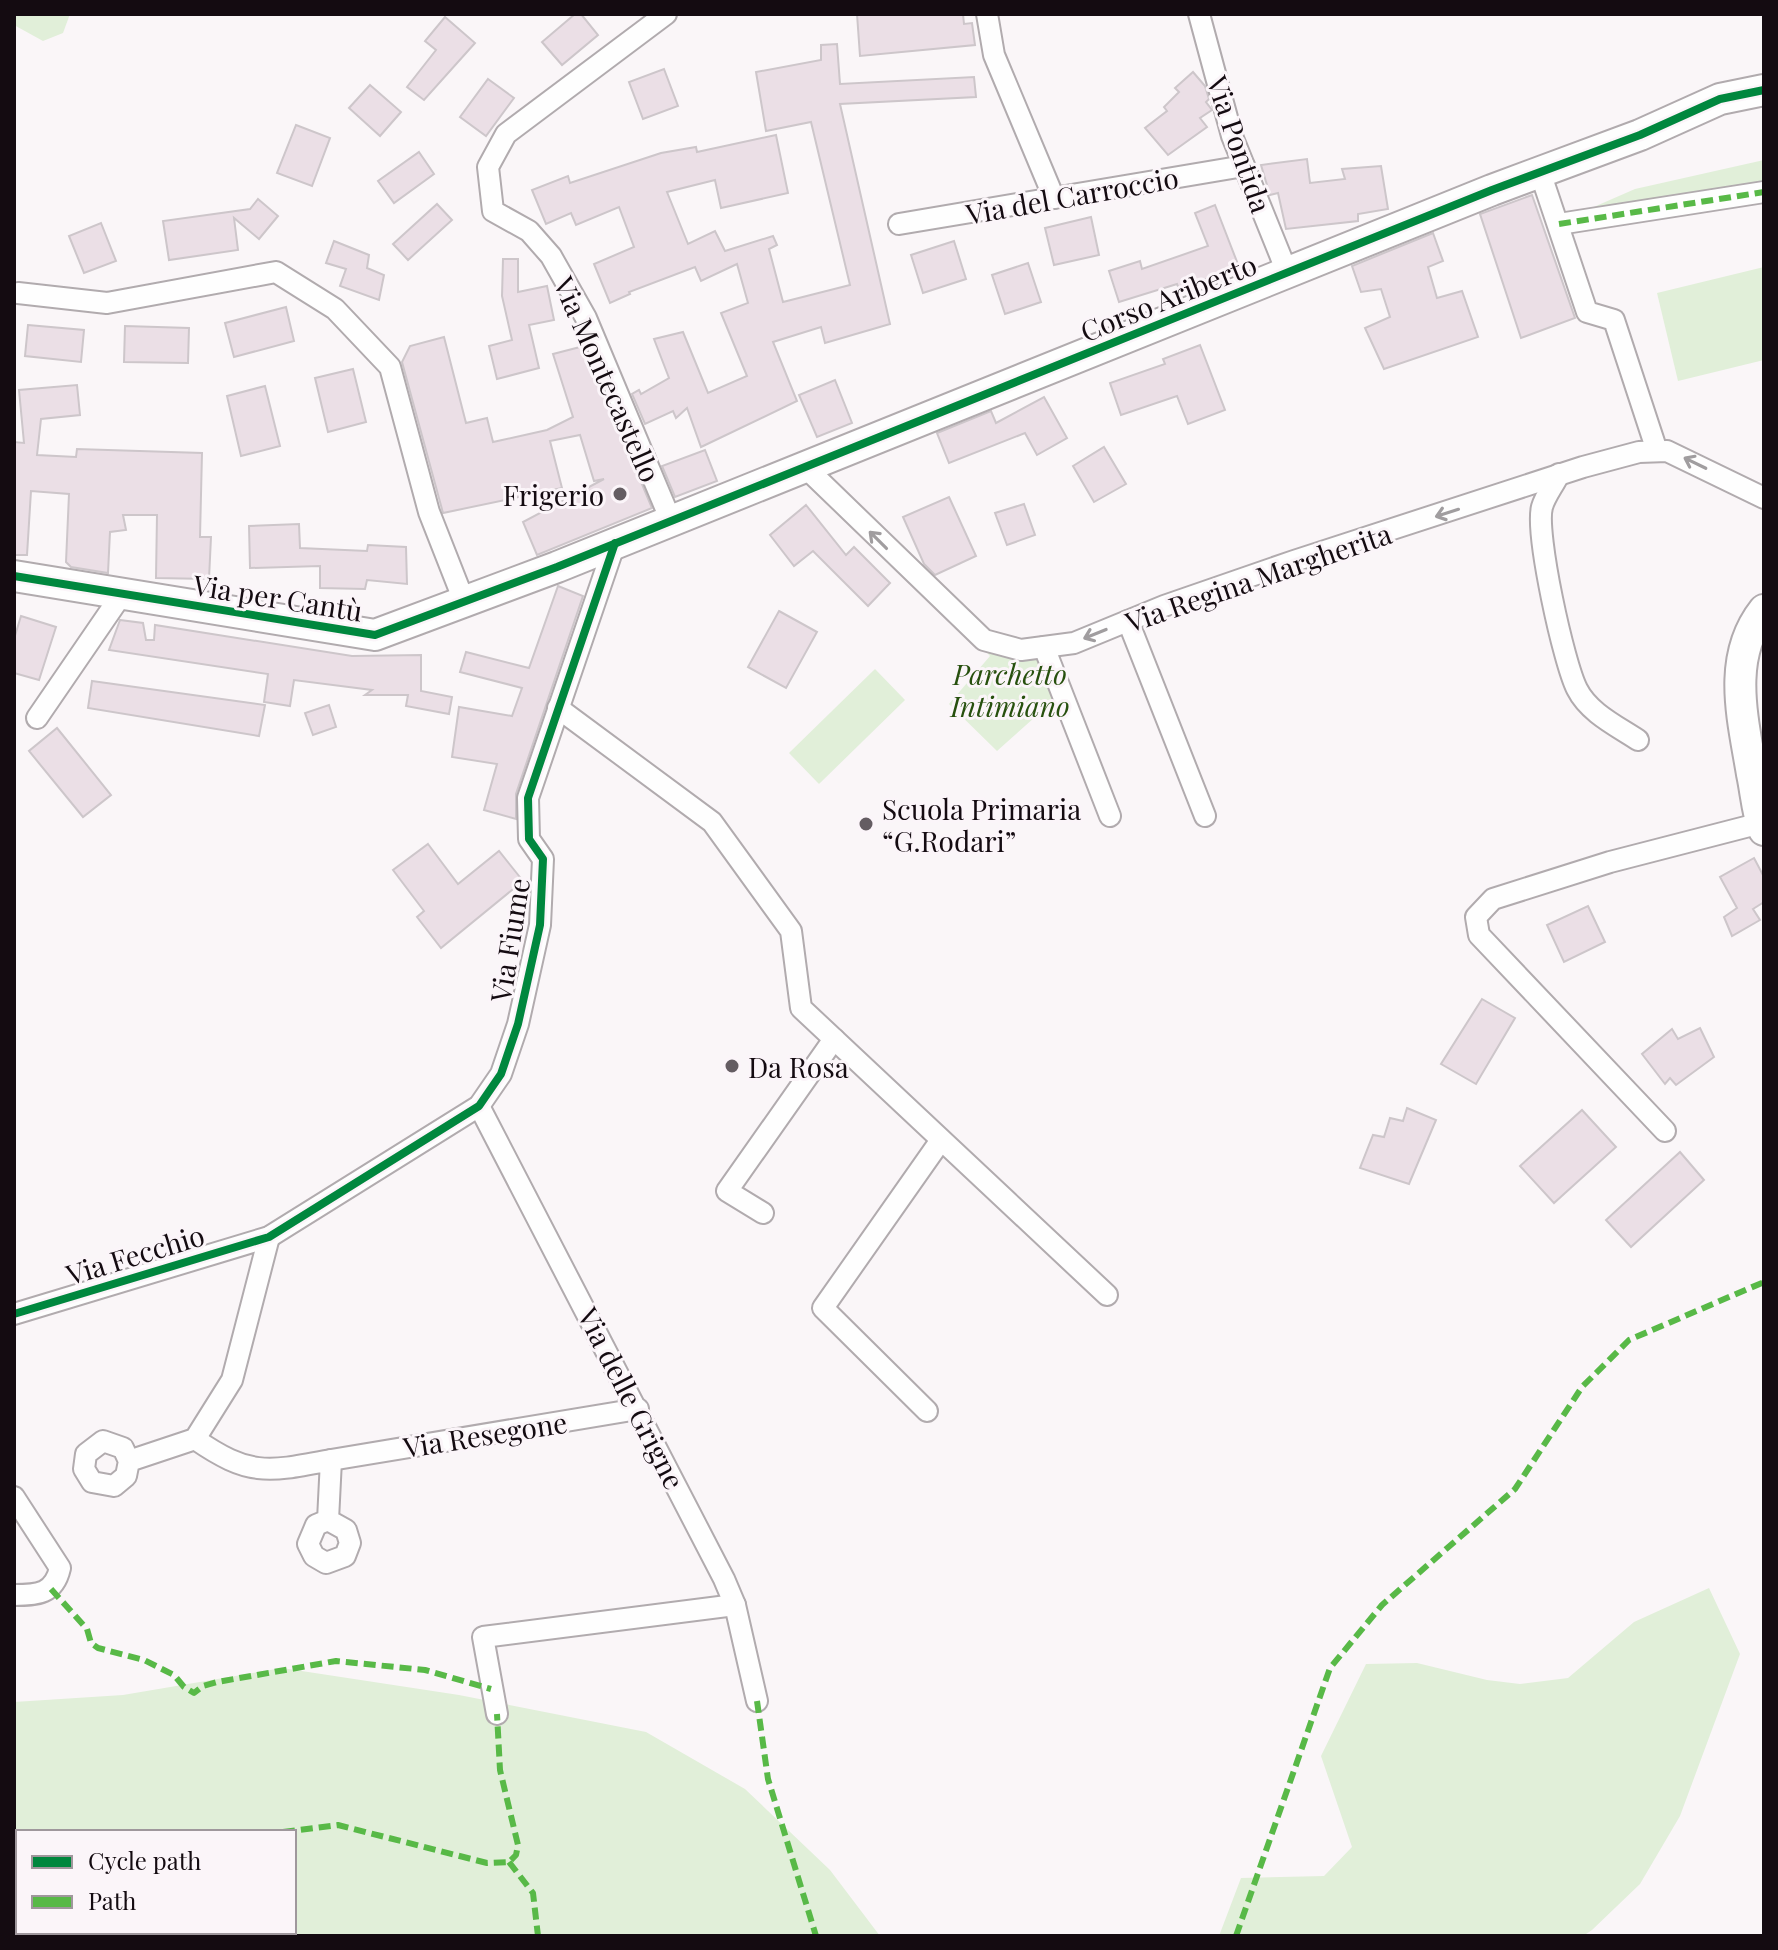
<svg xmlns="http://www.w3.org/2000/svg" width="1778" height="1950" viewBox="0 0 1778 1950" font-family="'Playfair Display',serif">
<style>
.green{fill:#e1efd9;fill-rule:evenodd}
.building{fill:#ebdfe6;stroke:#cdc6ca;stroke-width:2}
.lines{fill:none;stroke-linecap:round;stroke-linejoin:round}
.street-casing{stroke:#b1abae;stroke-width:24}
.secondary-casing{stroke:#b1abae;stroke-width:34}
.street{stroke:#fefefe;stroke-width:20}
.secondary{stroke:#fefefe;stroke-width:30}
.quiet{stroke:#58b947;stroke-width:6;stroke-dasharray:12 6;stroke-linecap:butt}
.cycleway-casing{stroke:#fbf5f9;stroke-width:13}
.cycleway{stroke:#00873e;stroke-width:8}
.oneway{stroke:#a09d9f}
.poi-dot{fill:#645d62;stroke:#fbf5f9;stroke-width:3}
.labels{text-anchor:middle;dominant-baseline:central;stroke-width:6;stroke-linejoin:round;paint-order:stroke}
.street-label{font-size:28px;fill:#140b11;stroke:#fbf5f9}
.poi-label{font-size:28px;fill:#140b11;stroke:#fbf5f9;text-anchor:start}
.park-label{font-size:28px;font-style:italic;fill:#27500e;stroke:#fbf5f9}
</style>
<rect width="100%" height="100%" fill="#faf6f8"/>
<!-- green -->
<g class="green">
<polygon points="14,14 70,14 63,33 43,41 14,25"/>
<polygon points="1764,160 1764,184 1580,213 1635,189"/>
<polygon points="1764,267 1764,360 1678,381 1657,293"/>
<polygon points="980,645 1044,647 1062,693 997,751 949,704 990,656"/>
<polygon points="875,669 905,700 819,784 789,753"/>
<polygon points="1709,1588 1740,1654 1680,1816 1640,1884 1592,1930 1583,1936 1219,1936 1241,1878 1324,1876 1352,1847 1321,1756 1366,1664 1417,1663 1487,1680 1520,1684 1568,1678 1634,1622"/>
<path d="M282,1668L459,1695L646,1732L745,1789L830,1870L880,1936H14V1702L123,1695ZM18,1832H294V1932H18Z"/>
</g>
<!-- building -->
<g class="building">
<polygon points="575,14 581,14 598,35 562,65 542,42"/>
<polygon points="857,14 963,14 964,24 972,23 975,45 860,56"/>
<polygon points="445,17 475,43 424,100 407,87 436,50 425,41"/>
<polygon points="837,44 840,84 974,77 976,97 840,104 890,324 825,343 821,327 773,342 797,401 701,447 687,408 676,418 673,411 645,424 632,394 639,390 641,394 669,378 654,339 683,332 708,393 747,376 721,313 748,303 737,264 701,281 695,267 629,292 630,294 610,303 594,264 634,247 619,207 576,225 571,213 546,224 532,190 568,176 570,183 661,153 696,147 697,152 776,135 788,193 721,208 715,180 667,192 688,244 715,231 725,251 773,236 777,245 769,249 783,302 850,285 811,122 766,131 756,72 821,60 821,45"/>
<polygon points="664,69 678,106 643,119 629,82"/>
<polygon points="1193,72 1205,86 1209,99 1206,102 1212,110 1200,118 1207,127 1168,155 1145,128 1167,111 1164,107 1179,92 1175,88"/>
<polygon points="488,79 514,98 486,136 460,117"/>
<polygon points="370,85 401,112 380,136 349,108"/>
<polygon points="296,125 330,138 312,186 277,173"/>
<polygon points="419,152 434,174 394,203 378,181"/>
<polygon points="1307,159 1310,183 1345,179 1342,169 1381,166 1388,209 1358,214 1358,221 1286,229 1278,193 1270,195 1261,165"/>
<polygon points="1532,195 1575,318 1521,338 1480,214"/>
<polygon points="258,199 278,216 259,239 234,218 238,250 169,260 163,221 250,209"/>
<polygon points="437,204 452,220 408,260 393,244"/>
<polygon points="1215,205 1239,267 1179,289 1177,284 1119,302 1109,271 1140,261 1142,269 1208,246 1195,213"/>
<polygon points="1091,217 1099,255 1054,265 1045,228"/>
<polygon points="101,223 116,261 84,273 69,236"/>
<polygon points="1433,233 1443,261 1428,267 1437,298 1462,291 1478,337 1384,369 1365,328 1390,317 1381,289 1361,292 1352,266"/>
<polygon points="334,241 369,255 367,268 384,275 379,300 340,286 346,269 326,263"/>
<polygon points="954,241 966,279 923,293 911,255"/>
<polygon points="503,259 518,259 518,292 547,286 554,320 529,325 539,368 497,379 489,346 512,340 502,296"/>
<polygon points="1028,263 1041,302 1005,314 992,275"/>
<polygon points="286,307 294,341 234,357 225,323"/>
<polygon points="28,325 84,330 81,362 25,356"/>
<polygon points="125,326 189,328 188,363 124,362"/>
<polygon points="444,337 466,423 487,418 493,442 547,430 573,417 553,354 584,346 652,508 537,555 523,522 604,479 594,481 580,435 550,441 562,488 443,513 402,362 410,346"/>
<polygon points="1200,345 1225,410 1188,424 1177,396 1121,415 1110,383 1165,364 1163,359"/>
<polygon points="353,369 366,422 328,432 315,378"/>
<polygon points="835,380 852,423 817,437 799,395"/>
<polygon points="77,385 80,415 41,419 37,455 76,457 77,449 202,453 200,537 211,537 209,579 156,578 157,515 123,515 126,530 110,532 108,573 71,567 66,562 69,494 31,491 27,555 14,555 14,442 24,443 19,390"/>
<polygon points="265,386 280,446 241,456 227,396"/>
<polygon points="1044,397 1067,438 1037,455 1025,433 949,463 937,433 991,411 996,423"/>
<polygon points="1104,447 1126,484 1094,502 1073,466"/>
<polygon points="705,450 717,481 675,497 662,466"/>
<polygon points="949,497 976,556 935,575 924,564 903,517"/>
<polygon points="1024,504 1035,535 1007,545 995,513"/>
<polygon points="806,505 846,555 854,547 890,583 868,606 813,551 794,566 770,535"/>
<polygon points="299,524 300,548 367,551 368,545 406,547 407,584 367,580 365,589 320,588 320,566 250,568 249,526"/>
<polygon points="558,586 583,596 516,794 516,819 484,810 497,764 452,757 459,707 512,716 522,688 460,672 466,652 529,668"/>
<polygon points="779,611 817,632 786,688 748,667"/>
<polygon points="21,616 56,627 39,680 14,673 14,639"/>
<polygon points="120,620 143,623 146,640 154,640 155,625 352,656 421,655 421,691 452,697 449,714 406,706 408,695 365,695 372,690 294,680 290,706 264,702 268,674 109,650"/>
<polygon points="92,681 265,705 259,736 88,708"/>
<polygon points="329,705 336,727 313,735 305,713"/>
<polygon points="57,728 111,795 83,817 29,751"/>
<polygon points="428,844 458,884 499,851 523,881 441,948 417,917 424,911 393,870"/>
<polygon points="1754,858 1764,877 1764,902 1753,909 1760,920 1732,936 1724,917 1737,908 1720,877"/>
<polygon points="1588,906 1605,942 1564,962 1547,925"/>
<polygon points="1482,999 1515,1018 1476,1084 1441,1064"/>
<polygon points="1700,1028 1714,1057 1676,1085 1670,1078 1665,1084 1642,1054 1672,1029 1678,1039"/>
<polygon points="1407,1108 1436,1120 1409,1184 1360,1168 1373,1135 1384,1137 1390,1118 1403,1121"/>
<polygon points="1582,1110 1616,1147 1554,1203 1520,1166"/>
<polygon points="1680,1152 1704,1180 1631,1247 1606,1220"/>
</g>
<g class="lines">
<defs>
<g id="street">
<polyline points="666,14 506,134 488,167 493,211 529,231 551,256 586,318 671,521"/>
<polyline points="987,14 994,55 1054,198"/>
<polyline points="1199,14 1232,136 1287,272"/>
<polyline points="1540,172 1587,312 1614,320 1657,451"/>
<polyline points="899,224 1244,166"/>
<polyline points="1559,224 1764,192"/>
<polyline points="18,293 107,303 276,272 335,309 390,367 429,512 464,601"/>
<polyline points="805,467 984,640 1021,650 1074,643 1164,606 1294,561 1583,467 1639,452 1667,451 1764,498"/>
<path d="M1559,474C1554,485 1545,496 1542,507C1535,533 1564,664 1577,689C1589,713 1617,726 1638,740"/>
<polyline points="1128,621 1205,816"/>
<polyline points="1044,647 1110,816"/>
<polyline points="558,708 712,822 791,931 801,1008 1107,1295"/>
<polyline points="37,718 122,594"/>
<polyline points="479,1106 724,1579 735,1605 757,1701"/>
<polyline points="1665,1131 1479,935 1476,917 1493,899 1610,862 1761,823"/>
<polyline points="763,1213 727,1191 834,1039"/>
<polyline points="14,1314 269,1237 479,1106 501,1074 518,1024 540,925 543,859 529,839 528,798 615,543"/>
<polyline points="927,1411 823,1308 941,1140"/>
<path d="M195,1439C250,1477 268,1472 331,1460L328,1520L316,1525L308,1544L314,1556L326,1563L345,1556L350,1543L346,1530L328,1520"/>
<polyline points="331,1460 638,1409"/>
<polyline points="129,1461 126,1476 114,1486 92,1482 84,1469 86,1454 103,1441 123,1448 129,1461 195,1439 232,1380 269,1237"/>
<path d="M14,1497L60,1568C54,1594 38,1595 14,1595"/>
<polyline points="497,1714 483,1637 735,1605"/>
</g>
<g id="secondary">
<polyline points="14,576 375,635 557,567 1492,190 1640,135 1720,99 1764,90"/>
<path d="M1764,610C1726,658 1743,719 1752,774C1756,792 1757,813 1764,830"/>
</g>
</defs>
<!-- street casing -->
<use href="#street" class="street-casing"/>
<!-- secondary casing -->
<use href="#secondary" class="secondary-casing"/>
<!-- street -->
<use href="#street" class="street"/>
<!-- secondary -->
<use href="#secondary" class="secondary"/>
<!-- quiet -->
<g class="quiet">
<polyline points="1559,224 1764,192"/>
<polyline points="51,1589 87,1629 91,1643 98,1648 144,1660 174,1675 184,1687 194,1693 203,1686 217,1682 336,1661 425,1670 491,1689"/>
<polyline points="757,1701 768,1779 816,1936"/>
<polyline points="283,1832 338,1825 487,1863 509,1862 516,1855 518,1845 500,1770 497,1714"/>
<polyline points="509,1862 533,1893 538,1936"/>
<polyline points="82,1936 85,1932"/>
<polyline points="1236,1936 1330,1668 1382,1605 1515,1489 1582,1387 1629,1340 1764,1282"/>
</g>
<defs>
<g id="cycleway">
<polyline points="14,576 375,635 557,567 1492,190 1640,135 1720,99 1764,90"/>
<polyline points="14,1314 269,1237 479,1106 501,1074 518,1024 540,925 543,859 529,839 528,798 615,543"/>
</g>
</defs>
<!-- cycleway casing -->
<use href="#cycleway" class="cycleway-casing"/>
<!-- cycleway -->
<use href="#cycleway" class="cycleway"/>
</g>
<!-- one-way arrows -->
<defs><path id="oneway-shaft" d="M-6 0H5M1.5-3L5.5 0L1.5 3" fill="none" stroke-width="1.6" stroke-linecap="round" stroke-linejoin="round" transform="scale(2)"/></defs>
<g class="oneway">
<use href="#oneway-shaft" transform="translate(1695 463) rotate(-154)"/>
<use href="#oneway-shaft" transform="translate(1447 513) rotate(162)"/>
<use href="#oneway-shaft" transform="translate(878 540) rotate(-135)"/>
<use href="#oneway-shaft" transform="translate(1095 634) rotate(158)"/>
</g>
<!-- markers -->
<g class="poi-dot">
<circle cx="620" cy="494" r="8"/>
<circle cx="866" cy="824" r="8"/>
<circle cx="732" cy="1066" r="8"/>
</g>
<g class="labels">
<!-- street labels -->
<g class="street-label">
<text transform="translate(1240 144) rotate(71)">Via Pontida</text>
<text transform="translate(1072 195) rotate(-10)">Via del Carroccio</text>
<text transform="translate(1168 297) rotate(-22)">Corso Ariberto</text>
<text transform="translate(608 379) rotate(66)">Via Montecastello</text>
<text transform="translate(1258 577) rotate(-19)">Via Regina Margherita</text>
<text transform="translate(278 597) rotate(9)">Via per Cantù</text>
<text transform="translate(509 940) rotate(-81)">Via Fiume</text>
<text transform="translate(135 1254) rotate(-17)">Via Fecchio</text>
<text transform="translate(632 1398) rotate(63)">Via delle Grigne</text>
<text transform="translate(485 1434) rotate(-9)">Via Resegone</text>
</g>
<!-- poi labels -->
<g class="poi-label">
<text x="604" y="494" text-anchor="end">Frigerio</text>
<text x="882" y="808">Scuola Primaria<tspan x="882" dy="32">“G.Rodari”</tspan></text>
<text x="748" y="1066">Da Rosa</text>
</g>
<!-- park labels -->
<g class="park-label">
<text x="1010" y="673">Parchetto<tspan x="1010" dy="32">Intimiano</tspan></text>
</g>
</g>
<!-- border -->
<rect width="1778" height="1950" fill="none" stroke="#140b11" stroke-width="32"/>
<!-- legend -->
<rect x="16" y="1830" width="280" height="104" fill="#fbf5f9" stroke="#9f979c" stroke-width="2"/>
<rect x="32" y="1856" width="40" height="12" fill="#00873e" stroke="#9f979c" stroke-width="2"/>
<text x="88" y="1870" font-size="24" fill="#140b11">Cycle path</text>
<rect x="32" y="1896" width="40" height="12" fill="#58b947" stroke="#9f979c" stroke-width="2"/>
<text x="88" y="1910" font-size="24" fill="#140b11">Path</text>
</svg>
